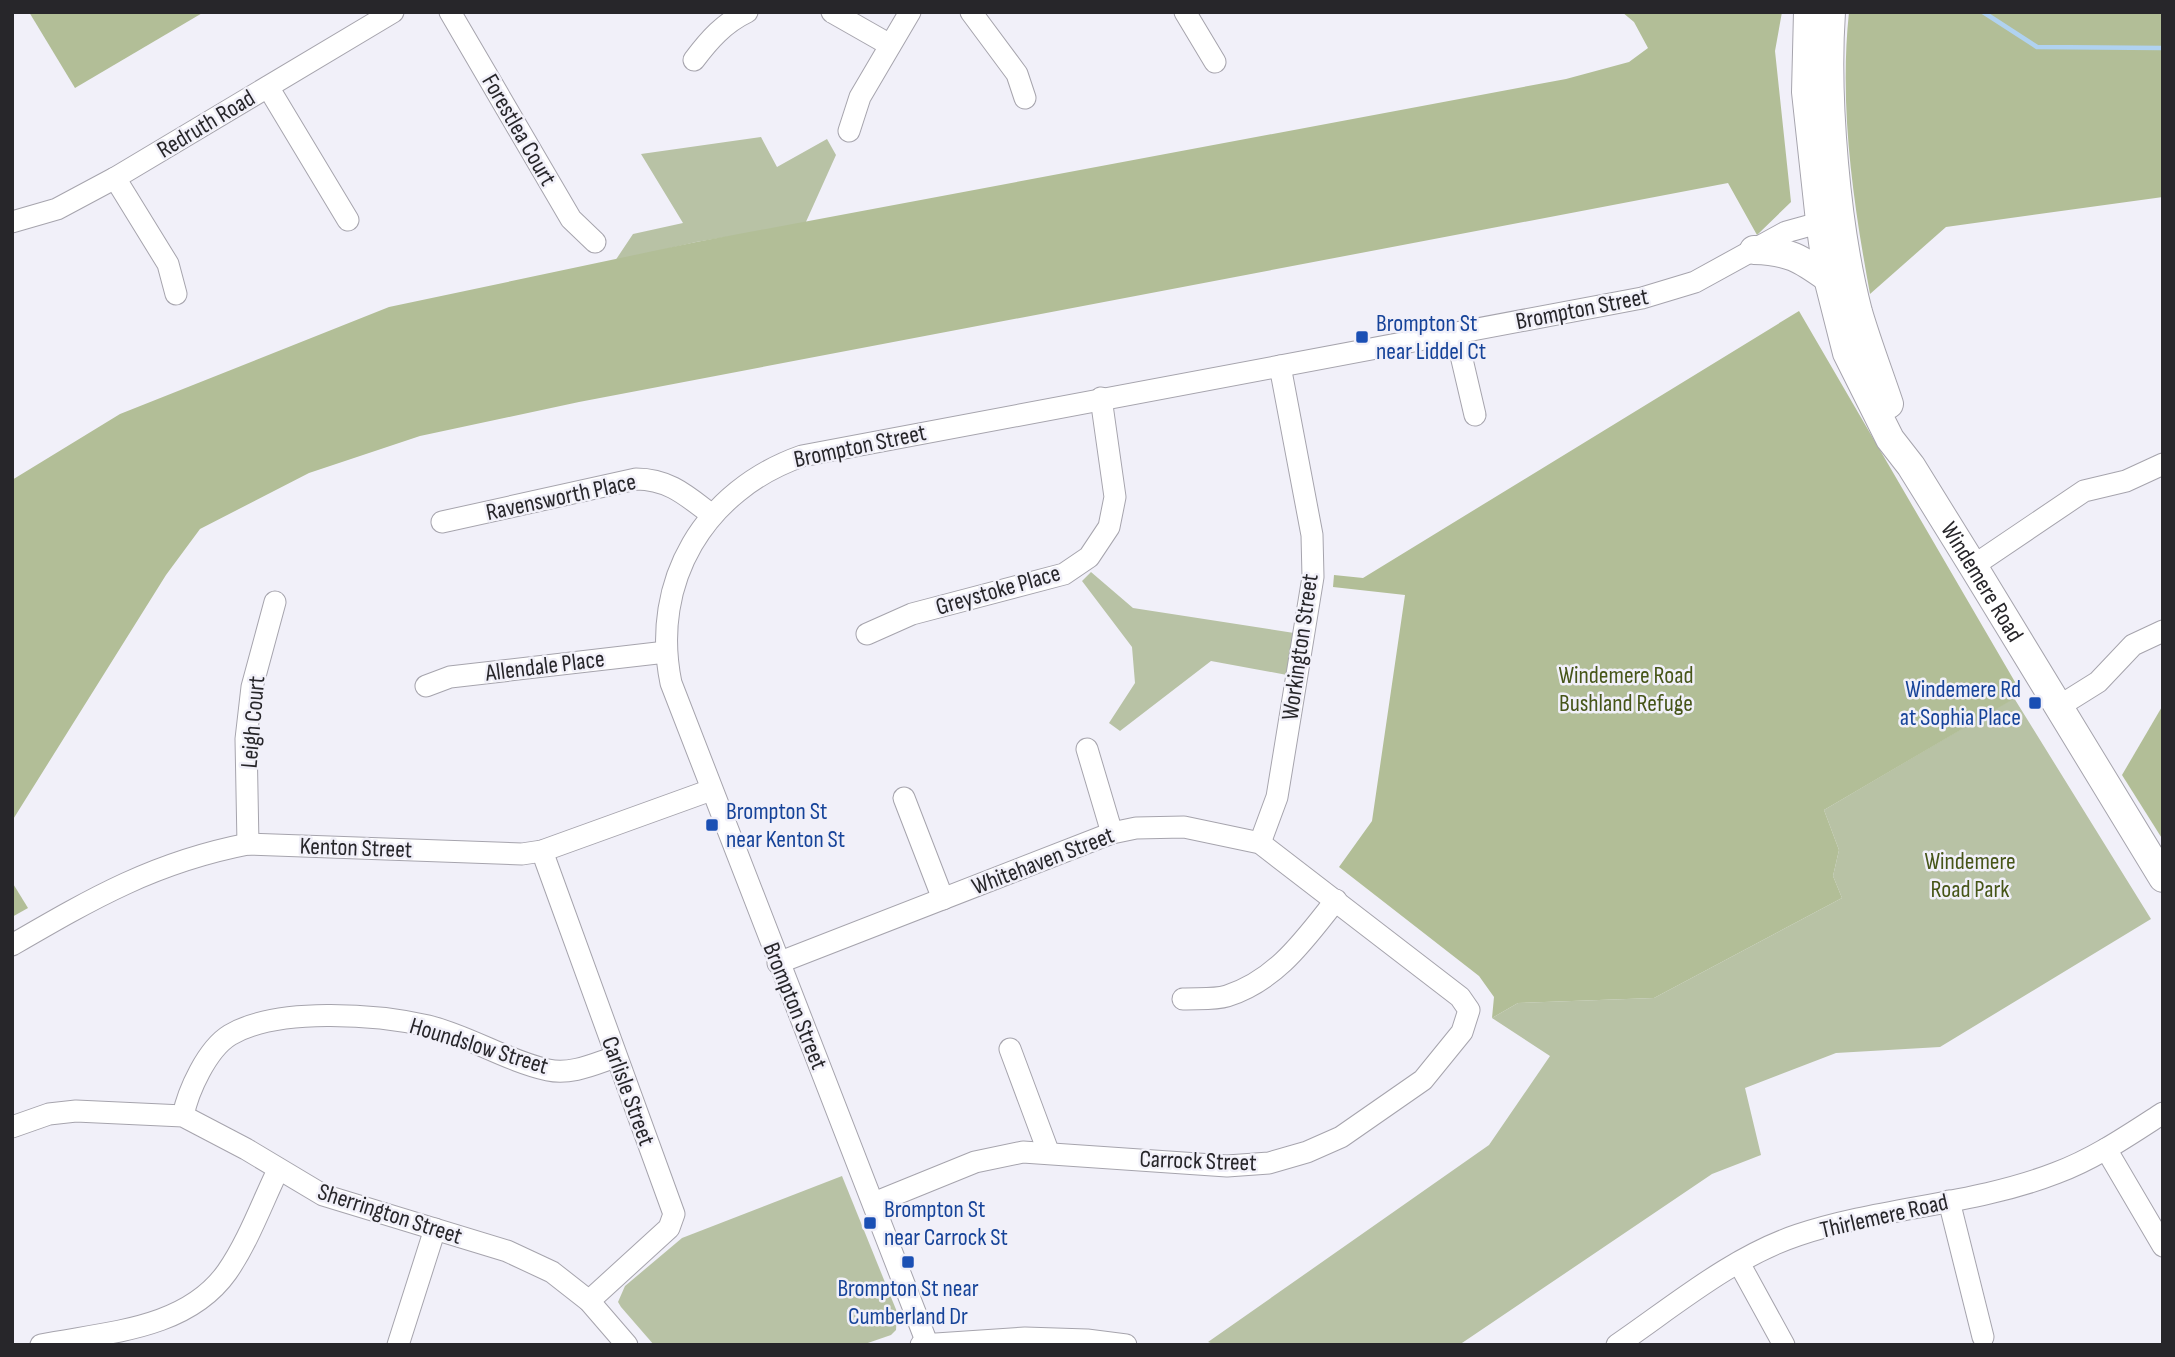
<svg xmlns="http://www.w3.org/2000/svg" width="2175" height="1357" viewBox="0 0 2175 1357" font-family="'Sofia Sans Condensed',sans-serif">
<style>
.green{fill:#b8c2a5}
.forest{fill:#b2be97}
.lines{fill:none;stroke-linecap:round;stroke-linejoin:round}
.stream{stroke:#b0d2f0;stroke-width:4.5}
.minor-casing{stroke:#a6a4ad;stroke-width:23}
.major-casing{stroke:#a6a4ad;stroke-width:30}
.minor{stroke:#fff;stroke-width:21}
.major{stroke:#fff;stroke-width:28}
.transit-dot{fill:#1a4fb4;stroke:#f1f0f9;stroke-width:2.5}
.labels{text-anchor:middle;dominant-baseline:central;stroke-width:5;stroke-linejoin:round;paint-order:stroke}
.street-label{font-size:24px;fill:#27262a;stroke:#f1f0f9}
.transit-label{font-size:24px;fill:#164399;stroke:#f1f0f9;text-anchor:start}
.park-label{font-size:24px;fill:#465518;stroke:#f1f0f9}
</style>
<rect width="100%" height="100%" fill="#f1f0f9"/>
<!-- green -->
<g class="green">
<polygon points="761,137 777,167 827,139 836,155 805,224 696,242 615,261 633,234 683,223 641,154"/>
<polygon points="1091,572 1133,608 1294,633 1287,675 1211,661 1120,731 1109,723 1135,683 1132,647 1082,581"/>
<polygon points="2014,698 2151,919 1940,1047 1836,1053 1745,1088 1761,1155 1712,1174 1459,1345 1216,1345 1208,1342 1489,1145 1550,1056 1492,1018 1518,1003 1654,998 1842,898 1833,876 1839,850 1824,810"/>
<polygon points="842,1176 897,1312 896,1330 891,1335 862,1345 654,1345 621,1307 618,1302 625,1286 682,1238"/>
</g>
<!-- forest -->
<g class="forest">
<polygon points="29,12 204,12 75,88"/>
<polygon points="1622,12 1782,12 1775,51 1791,202 1757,235 1728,183 579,402 420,436 309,473 200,529 166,575 12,821 12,480 120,414 389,307 696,242 1566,79 1629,62 1648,48 1634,22"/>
<path d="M1849,12H2163V197L1946,227L1870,294C1853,201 1839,107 1849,12Z"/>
<polygon points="1799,311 2022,694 1824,810 1839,850 1833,876 1842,898 1654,998 1518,1003 1492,1018 1494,997 1479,976 1339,867 1372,821 1405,595 1333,587 1334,575 1363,578"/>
<polygon points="2163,705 2163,840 2122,775"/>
<polygon points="12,882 28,908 12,917"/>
</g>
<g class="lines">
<!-- stream -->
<polyline class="stream" points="1983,12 2037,47 2163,48"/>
<defs>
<g id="minor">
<polyline points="450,12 571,219 595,242"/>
<polyline points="832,12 890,45"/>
<polyline points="971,12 1017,74 1025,98"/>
<polyline points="1185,12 1215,62"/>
<path d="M694,60C709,40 724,23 747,12"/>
<polyline points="268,87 348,220"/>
<polyline points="849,131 860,97 910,12"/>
<polyline points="115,178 168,264 176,294"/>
<polyline points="12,222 57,209 115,178 393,12"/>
<polyline points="1456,334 1475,415"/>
<path d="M442,522L636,479C669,479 687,496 712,515"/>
<polyline points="1973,566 2084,491 2126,481 2163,464"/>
<polyline points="867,634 912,614 1064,574 1089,557 1109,527 1115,497 1101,398"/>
<polyline points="426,686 450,677 666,652"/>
<polyline points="2058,707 2098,682 2133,645 2163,631"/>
<polyline points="1087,749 1112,833"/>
<polyline points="904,798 943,899"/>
<polyline points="1260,843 1277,797 1313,577 1312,535 1280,366"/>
<polyline points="248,844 246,739 252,687 275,602"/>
<polyline points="542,851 674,1214 669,1228 589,1301"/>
<path d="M12,945C93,898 155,862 248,844L522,854L542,851L711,790"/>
<polyline points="778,963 1112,833 1136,828 1184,827 1260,843 1460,997 1469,1010 1462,1032 1423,1080 1341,1137 1307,1152 1269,1163 1227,1166 1023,1152 975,1162 874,1203"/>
<path d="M1183,999C1197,998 1214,1000 1227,996C1277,980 1305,939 1336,900"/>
<polyline points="1010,1049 1048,1151"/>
<path d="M183,1116C188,1091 207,1049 230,1035C277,1007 376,1014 428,1026C469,1036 507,1061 548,1070C571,1075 594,1064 615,1057"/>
<polyline points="12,1127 49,1114 76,1111 183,1116 246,1149 323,1195 507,1251 552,1272 589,1301 627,1345"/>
<polyline points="2106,1149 2163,1246"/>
<polyline points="1949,1201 1983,1337"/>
<polyline points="1739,1263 1784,1345"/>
<path d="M927,1343L671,683C650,581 705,490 802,456L1642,298L1695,282L1786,232L1833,219"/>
<path d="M41,1345C106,1332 186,1330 227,1272C248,1242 262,1203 278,1170"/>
<polyline points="398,1345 435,1229"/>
<polyline points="921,1345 1025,1338 1087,1340 1126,1345"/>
<path d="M1617,1345C1674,1306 1732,1257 1798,1235C1882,1207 1974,1205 2056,1173C2094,1159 2129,1135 2163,1113"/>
</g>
<g id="major">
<path id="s1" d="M1808,12L1806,92L1820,221L1828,278L1847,353L1890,439L1911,466L1973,566L2163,878"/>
<path d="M1831,12C1825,99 1836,228 1858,312C1867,343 1879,374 1889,404"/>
<path d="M1754,250C1789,251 1800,258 1828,278"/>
</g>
</defs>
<!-- minor casing -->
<use href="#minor" class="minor-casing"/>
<!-- major casing -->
<use href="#major" class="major-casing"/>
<!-- minor -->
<use href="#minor" class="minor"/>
<!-- major -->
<use href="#major" class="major"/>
</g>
<!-- markers -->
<g class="transit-dot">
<rect x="1355" y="330" width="14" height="14" rx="3.5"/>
<rect x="2028" y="696" width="14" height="14" rx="3.5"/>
<rect x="705" y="818" width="14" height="14" rx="3.5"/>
<rect x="863" y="1216" width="14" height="14" rx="3.5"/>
<rect x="901" y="1255" width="14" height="14" rx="3.5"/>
</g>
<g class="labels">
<!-- street labels -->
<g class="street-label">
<text transform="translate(206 124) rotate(-31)">Redruth Road</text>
<text transform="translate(519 130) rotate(60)">Forestlea Court</text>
<text transform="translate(1582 309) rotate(-11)">Brompton Street</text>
<text transform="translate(860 446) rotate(-12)">Brompton Street</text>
<text transform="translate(561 497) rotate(-12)">Ravensworth Place</text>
<text stroke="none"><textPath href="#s1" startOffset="611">Windemere Road</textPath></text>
<text transform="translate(998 590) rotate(-16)">Greystoke Place</text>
<text transform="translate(1300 647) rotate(-82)">Workington Street</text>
<text transform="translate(545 666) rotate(-7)">Allendale Place</text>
<text transform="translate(253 722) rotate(-85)">Leigh Court</text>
<text transform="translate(356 848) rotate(2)">Kenton Street</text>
<text transform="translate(1043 861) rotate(-21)">Whitehaven Street</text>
<text transform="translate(795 1006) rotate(68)">Brompton Street</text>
<text transform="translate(479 1046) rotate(17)">Houndslow Street</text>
<text transform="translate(628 1091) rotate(70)">Carlisle Street</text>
<text transform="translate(1198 1161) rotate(2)">Carrock Street</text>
<text transform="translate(390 1214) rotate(18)">Sherrington Street</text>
<text transform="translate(1884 1216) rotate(-13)">Thirlemere Road</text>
</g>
<!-- transit labels -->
<g class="transit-label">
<text x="1376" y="323">Brompton St<tspan x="1376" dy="28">near Liddel Ct</tspan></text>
<text x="2021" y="689" text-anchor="end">Windemere Rd<tspan x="2021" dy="28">at Sophia Place</tspan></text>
<text x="726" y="811">Brompton St<tspan x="726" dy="28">near Kenton St</tspan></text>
<text x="884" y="1209">Brompton St<tspan x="884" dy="28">near Carrock St</tspan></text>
<text x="908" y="1288" text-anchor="middle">Brompton St near<tspan x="908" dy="28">Cumberland Dr</tspan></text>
</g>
<!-- park labels -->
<g class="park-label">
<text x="1626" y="675">Windemere Road<tspan x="1626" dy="28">Bushland Refuge</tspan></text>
<text x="1970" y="861">Windemere<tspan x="1970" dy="28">Road Park</tspan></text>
</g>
</g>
<!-- border -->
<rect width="2175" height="1357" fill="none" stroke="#27262a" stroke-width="28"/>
</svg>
